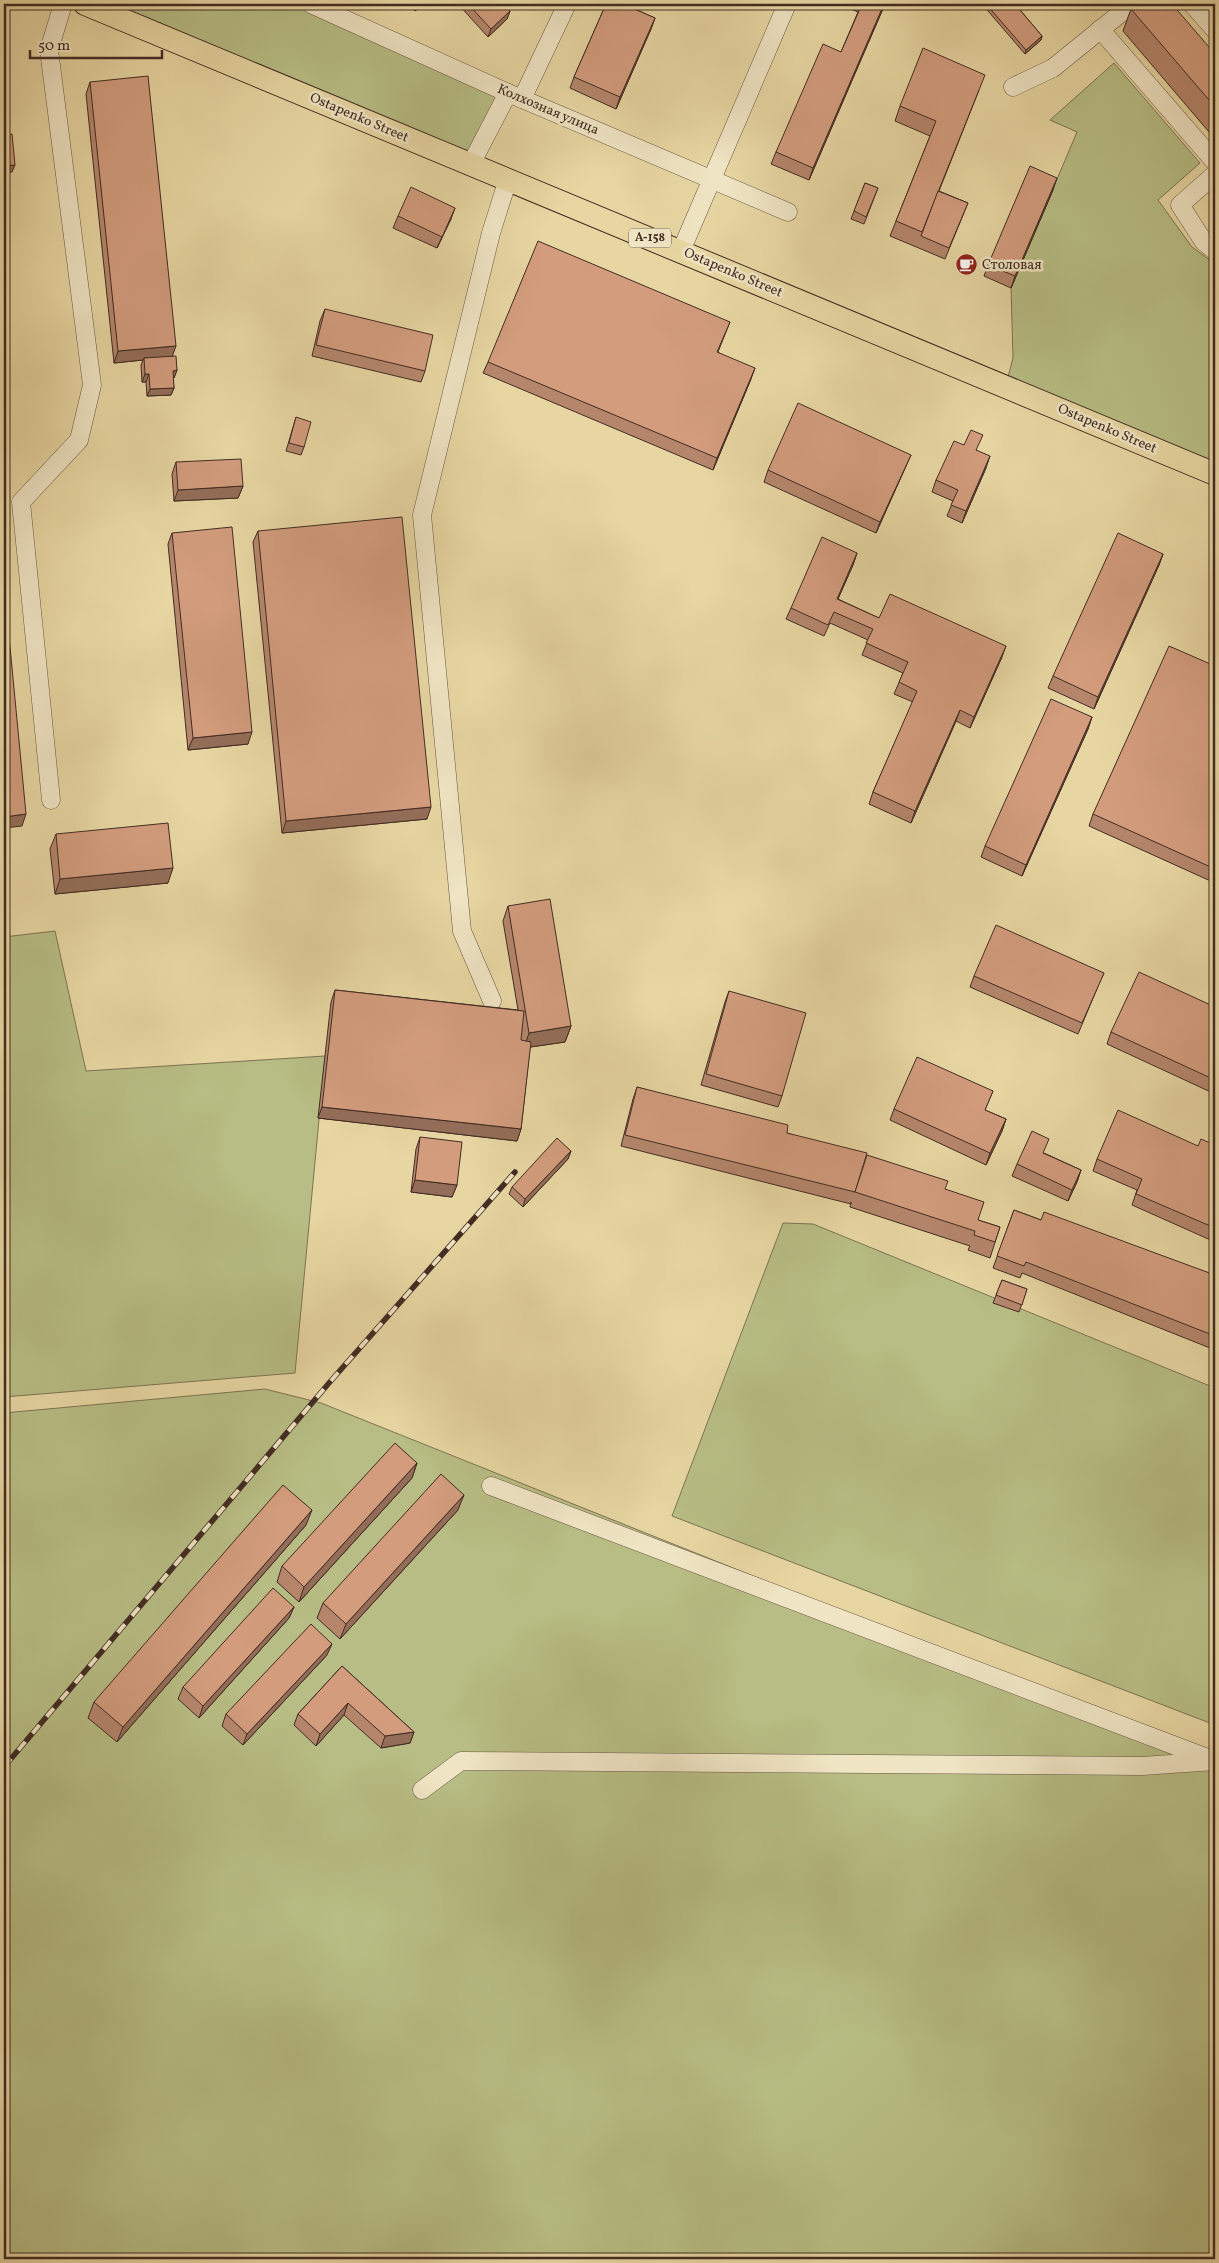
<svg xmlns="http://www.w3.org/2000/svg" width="1219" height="2263" viewBox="0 0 1219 2263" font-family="Vollkorn,serif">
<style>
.green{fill:#b7bd84;stroke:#7c7454}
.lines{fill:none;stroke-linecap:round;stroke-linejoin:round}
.minor-casing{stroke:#6b5643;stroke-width:19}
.major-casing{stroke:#422c23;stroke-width:24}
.minor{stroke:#efe4c3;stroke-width:18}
.major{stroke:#e7d6a2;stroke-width:22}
.rail-casing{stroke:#422c23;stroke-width:5.5}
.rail{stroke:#efe4c3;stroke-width:4;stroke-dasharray:11;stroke-linecap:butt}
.wall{fill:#b5866c;stroke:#422c23}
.shaded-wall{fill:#936d58;stroke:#422c23}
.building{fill:#d29c7d;stroke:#422c23}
.labels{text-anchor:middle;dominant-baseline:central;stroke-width:5;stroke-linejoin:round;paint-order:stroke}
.shield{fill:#efe4c3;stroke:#766353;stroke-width:1}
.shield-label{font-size:12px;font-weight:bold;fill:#422c23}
.street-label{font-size:14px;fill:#422c23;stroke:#efe4c3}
.poi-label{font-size:14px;fill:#422c23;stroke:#efe4c3;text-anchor:start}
</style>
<rect width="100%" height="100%" fill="#e7d6a2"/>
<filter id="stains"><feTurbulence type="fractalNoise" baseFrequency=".004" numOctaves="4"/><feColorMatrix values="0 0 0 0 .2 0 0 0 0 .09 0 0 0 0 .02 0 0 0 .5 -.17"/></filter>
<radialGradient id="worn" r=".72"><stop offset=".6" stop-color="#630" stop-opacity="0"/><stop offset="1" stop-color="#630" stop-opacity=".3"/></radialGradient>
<!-- green -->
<g class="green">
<polygon points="85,4 311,4 508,93 471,164"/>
<polygon points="1114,63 1200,163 1158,200 1192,247 1215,264 1215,465 1008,377 1013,358 1011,288 1077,132 1050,120"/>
<polygon points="55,931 86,1071 325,1056 295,1373 4,1397 4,937"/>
<polygon points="783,1223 813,1224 1215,1388 1215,1725 672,1516"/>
<polygon points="265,1389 321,1403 1215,1761 1215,2259 4,2259 4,1413"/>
</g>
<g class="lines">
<defs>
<g id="minor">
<polyline points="311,4 508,93 788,212"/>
<polyline points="1192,4 1215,30"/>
<polyline points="1100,29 1215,162"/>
<polyline points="1013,87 1053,68 1132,4"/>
<polyline points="522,99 567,4"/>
<polyline points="471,164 508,93"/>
<polyline points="1215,174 1180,205 1204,242 1215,251"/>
<polyline points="681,251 787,4"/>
<polyline points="51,800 21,502 79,440 92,385 49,50 63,4"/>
<polyline points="492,1001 462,931 422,515 491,233 508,179"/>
<polyline points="491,1486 1210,1759"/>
<polyline points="422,1790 461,1761 1142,1766 1215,1761"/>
</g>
<polyline id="major" points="85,4 1215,474"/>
</defs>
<!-- minor casing -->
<use href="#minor" class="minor-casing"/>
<!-- major casing -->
<use href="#major" class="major-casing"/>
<!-- minor -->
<use href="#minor" class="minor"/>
<!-- major -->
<use href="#major" class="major"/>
<defs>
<polyline id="rail" points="4,1767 329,1383 515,1172"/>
</defs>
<!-- rail casing -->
<use href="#rail" class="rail-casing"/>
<!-- rail -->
<use href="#rail" class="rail"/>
</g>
<!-- wall -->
<g class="wall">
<polygon points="408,4 423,4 415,11"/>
<polygon points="458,4 503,4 510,11 507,19 488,37"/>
<polygon points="606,4 638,4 635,9 655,18 651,29 616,109 570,88 574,77"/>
<polygon points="839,4 885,4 809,180 771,164 776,152 841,52 858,12"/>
<polygon points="982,4 1015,4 1042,36 1041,40 1025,54"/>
<polygon points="1131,9 1215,54 1215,139 1123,31"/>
<polygon points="90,82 177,370 174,378 173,378 174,388 171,395 147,396 146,382 142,382 141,365 143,360 114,363 86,94"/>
<polygon points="979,90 939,191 968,203 945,259 890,236 930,136 895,121 900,106"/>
<polygon points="865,183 878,188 864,224 851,219"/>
<polygon points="1053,190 1011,288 984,276 988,265"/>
<polygon points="398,216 451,219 437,248 393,228"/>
<polygon points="325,309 425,371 421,382 312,356 320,321"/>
<polygon points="730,322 718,352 751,379 713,470 483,373 488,362"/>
<polygon points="296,417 304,447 301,455 286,451"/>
<polygon points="964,445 977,450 986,468 962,523 947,516 953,501 932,492 936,480"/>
<polygon points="176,462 243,486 238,498 174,501 172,474"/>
<polygon points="906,466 876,533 764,482 768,470"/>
<polygon points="258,531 427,819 282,833 253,542"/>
<polygon points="172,533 248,744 188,750 168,544"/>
<polygon points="857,553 853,565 838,599 879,618 1002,657 970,728 956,721 911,823 869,804 873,792 913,702 894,694 903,673 862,655 868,640 830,623 824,636 786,619 791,608"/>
<polygon points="1163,554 1159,565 1094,709 1048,688 1053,676"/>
<polygon points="1215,666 1215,883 1089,826 1093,814"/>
<polygon points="1092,717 1088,729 1022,876 981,857 985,846"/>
<polygon points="56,834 168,883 55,894 50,849"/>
<polygon points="508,906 571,1026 565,1042 530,1047 521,1129 517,1141 318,1118 331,1002 335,990 518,1010 503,921"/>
<polygon points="1104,973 1099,984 1078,1034 970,987 974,976"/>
<polygon points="729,991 782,1096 778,1107 701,1085 725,1002"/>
<polygon points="1215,1007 1215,1094 1107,1044 1111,1032"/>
<polygon points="637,1087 787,1133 864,1163 945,1189 978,1220 1000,1227 990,1258 968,1250 970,1246 850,1207 851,1202 851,1204 621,1146 633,1099"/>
<polygon points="993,1091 985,1110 1006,1119 1002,1131 986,1165 890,1120 894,1109"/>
<polygon points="420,1137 457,1185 452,1197 411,1192 416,1149"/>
<polygon points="1215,1145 1215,1242 1132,1205 1137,1190 1093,1171 1097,1159 1198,1146"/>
<polygon points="571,1151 568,1159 523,1207 509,1194 512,1187"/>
<polygon points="1044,1153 1081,1170 1077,1182 1068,1201 1012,1176 1017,1164"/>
<polygon points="1014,1210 1041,1220 1215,1275 1215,1350 1022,1273 1020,1278 993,1268"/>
<polygon points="1002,1280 1027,1289 1019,1312 993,1303"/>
<polygon points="417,1463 412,1478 299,1602 277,1582 282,1566"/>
<polygon points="458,1510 340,1639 317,1618 323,1603"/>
<polygon points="306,1525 117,1742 88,1718 94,1702"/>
<polygon points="294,1607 289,1618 199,1718 178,1699 183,1687"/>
<polygon points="327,1655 243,1745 222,1726 226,1714"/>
<polygon points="342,1666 414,1732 410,1743 381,1748 344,1715 316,1746 294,1725 298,1714"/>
</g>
<!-- shaded-wall -->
<g class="shaded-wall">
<polygon points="417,4 423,4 415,11"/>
<polygon points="884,4 885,4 809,180 813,168"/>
<polygon points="510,11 507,19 488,37 491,29"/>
<polygon points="655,18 651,29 616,109 620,97"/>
<polygon points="1042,36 1041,40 1025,54 1026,50"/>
<polygon points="15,165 12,172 4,173 4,166"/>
<polygon points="1057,178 1053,190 1011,288 1015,276"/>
<polygon points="455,208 451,219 437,248 442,237"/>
<polygon points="176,346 172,357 144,358 143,360 114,363 118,351"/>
<polygon points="755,368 751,379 713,470 717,458"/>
<polygon points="177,370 174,378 170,379 173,371"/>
<polygon points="145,374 149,374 146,382 142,382"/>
<polygon points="174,388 171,395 147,396 150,389"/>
<polygon points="911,455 906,466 876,533 880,522"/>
<polygon points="990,456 986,468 962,523 966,511"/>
<polygon points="243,486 238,498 174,501 178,490"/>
<polygon points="857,553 853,565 833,610 837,599"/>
<polygon points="1163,554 1159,565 1094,709 1098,697"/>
<polygon points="1006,646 1002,657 970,728 974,717"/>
<polygon points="960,710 956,721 911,823 915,811"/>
<polygon points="1092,717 1088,729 1022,876 1026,865"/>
<polygon points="252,732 248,744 188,750 193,738"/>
<polygon points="431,807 427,819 282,833 286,821"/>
<polygon points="26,814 22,826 4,828 4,817"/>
<polygon points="173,868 168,883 55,894 60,879"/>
<polygon points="571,1026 565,1042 524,1048 529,1033"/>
<polygon points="322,1107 521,1129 517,1141 318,1118"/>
<polygon points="1006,1119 1002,1131 986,1165 990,1153"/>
<polygon points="571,1151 568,1159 523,1207 525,1199"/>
<polygon points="1081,1170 1077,1182 1068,1201 1072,1190"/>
<polygon points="415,1180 457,1185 452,1197 411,1192"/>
<polygon points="417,1463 412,1478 299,1602 304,1587"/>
<polygon points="464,1495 458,1510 340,1639 346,1624"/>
<polygon points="312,1510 306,1525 117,1742 123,1727"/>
<polygon points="294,1607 289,1618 199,1718 203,1706"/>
<polygon points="332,1644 327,1655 243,1745 247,1734"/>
<polygon points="348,1703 344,1715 316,1746 320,1734"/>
<polygon points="414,1732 410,1743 381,1748 385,1736"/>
</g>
<!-- building -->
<g class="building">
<polygon points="468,4 503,4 510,11 491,29"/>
<polygon points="606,4 623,4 655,18 620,97 574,77"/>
<polygon points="862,4 884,4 813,168 776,152 823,44 841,52"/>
<polygon points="986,4 1015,4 1042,36 1026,50"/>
<polygon points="1137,4 1172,4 1215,54 1215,107 1131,9"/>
<polygon points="923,48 985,75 922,232 896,221 936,121 900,106"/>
<polygon points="148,76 176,346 118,351 90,82"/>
<polygon points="12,134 15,165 4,166 4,135"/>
<polygon points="1030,166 1057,178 1015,276 988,265"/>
<polygon points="865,183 878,188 866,217 854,211"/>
<polygon points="411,187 455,208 442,237 398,216"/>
<polygon points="938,191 968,203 949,248 921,236"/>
<polygon points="538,241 730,322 717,352 755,368 717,458 488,362"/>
<polygon points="325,309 433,335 425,371 316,345"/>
<polygon points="176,356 177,370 173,371 174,388 150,389 149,374 145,374 144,358"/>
<polygon points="798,403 911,455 880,522 768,470"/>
<polygon points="296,417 311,422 304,447 289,443"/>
<polygon points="971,430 983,435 976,450 990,456 966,511 951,505 958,490 936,480 954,441 964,445"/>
<polygon points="241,459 243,486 178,490 176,462"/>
<polygon points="402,517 431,807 286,821 258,531"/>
<polygon points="232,527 252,732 193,738 172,533"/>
<polygon points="1118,533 1163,554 1098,697 1053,676"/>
<polygon points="822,537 857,553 837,599 879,618 890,594 1006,646 974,717 960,710 915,811 873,792 917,691 899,682 908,662 866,643 873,629 834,612 828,625 791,608"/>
<polygon points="4,584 26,814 4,817"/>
<polygon points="1169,646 1215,666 1215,869 1093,814"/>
<polygon points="1051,699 1092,717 1026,865 985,846"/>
<polygon points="168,823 173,868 60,879 56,834"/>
<polygon points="550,899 571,1026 529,1033 508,906"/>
<polygon points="996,925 1104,973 1082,1023 974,976"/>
<polygon points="1139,972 1215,1007 1215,1080 1111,1032"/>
<polygon points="335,990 524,1011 521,1040 531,1042 521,1129 322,1107"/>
<polygon points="729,991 806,1013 782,1096 706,1074"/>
<polygon points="917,1057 993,1091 985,1110 1006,1119 990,1153 894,1109"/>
<polygon points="637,1087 788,1125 787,1133 867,1153 855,1192 625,1135"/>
<polygon points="1118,1110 1198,1146 1201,1139 1215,1145 1215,1228 1136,1194 1142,1179 1097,1159"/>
<polygon points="1032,1131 1049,1139 1043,1153 1081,1170 1072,1190 1017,1164"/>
<polygon points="420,1137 462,1142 457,1185 415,1180"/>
<polygon points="557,1138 571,1151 525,1199 512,1187"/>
<polygon points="867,1155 948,1181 945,1189 984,1202 978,1220 1000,1227 995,1242 974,1235 975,1231 855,1192"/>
<polygon points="1014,1210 1041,1220 1044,1212 1215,1275 1215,1336 1026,1262 1024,1266 997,1256"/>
<polygon points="1002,1280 1027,1289 1022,1305 996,1295"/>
<polygon points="395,1443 417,1463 304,1587 282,1566"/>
<polygon points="441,1474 464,1495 346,1624 323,1603"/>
<polygon points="283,1485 312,1510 123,1727 94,1702"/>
<polygon points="273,1588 294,1607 203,1706 183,1687"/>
<polygon points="311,1624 332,1644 247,1734 226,1714"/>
<polygon points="342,1666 414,1732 385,1736 348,1703 320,1734 298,1714"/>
</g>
<!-- icons -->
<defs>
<symbol id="cafe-disc" viewBox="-11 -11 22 22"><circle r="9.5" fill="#8f2418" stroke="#efe4c3"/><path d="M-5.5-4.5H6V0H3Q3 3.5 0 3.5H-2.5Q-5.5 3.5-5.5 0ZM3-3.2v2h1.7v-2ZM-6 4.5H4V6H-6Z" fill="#fff"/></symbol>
</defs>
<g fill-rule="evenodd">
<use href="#cafe-disc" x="954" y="252" width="25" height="25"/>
</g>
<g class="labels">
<!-- shield labels -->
<rect class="shield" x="629" y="228.5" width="42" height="19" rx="4"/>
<g class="shield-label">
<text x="650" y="238">А-158</text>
</g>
<!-- street labels -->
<g class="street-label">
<text transform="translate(548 110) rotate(23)">Колхозная улица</text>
<text transform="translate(359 118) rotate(23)">Ostapenko Street</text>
<text transform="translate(733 273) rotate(23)">Ostapenko Street</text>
<text transform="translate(1107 429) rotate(23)">Ostapenko Street</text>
</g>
<!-- poi labels -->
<g class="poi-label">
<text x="982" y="265">Столовая</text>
</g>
</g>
<!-- margin -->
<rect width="1219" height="2263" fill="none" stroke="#e7d6a2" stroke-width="20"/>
<rect x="5" y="5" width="1209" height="2253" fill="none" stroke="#422c23" stroke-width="2.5"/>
<rect x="10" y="10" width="1199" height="2243" fill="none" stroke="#422c23"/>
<!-- scale -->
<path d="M30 50v8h132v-8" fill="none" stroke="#422c23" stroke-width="2.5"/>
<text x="38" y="50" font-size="15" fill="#422c23" stroke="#efe4c3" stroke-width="4" paint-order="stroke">50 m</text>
<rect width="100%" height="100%" filter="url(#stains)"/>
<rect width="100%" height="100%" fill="url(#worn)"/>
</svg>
